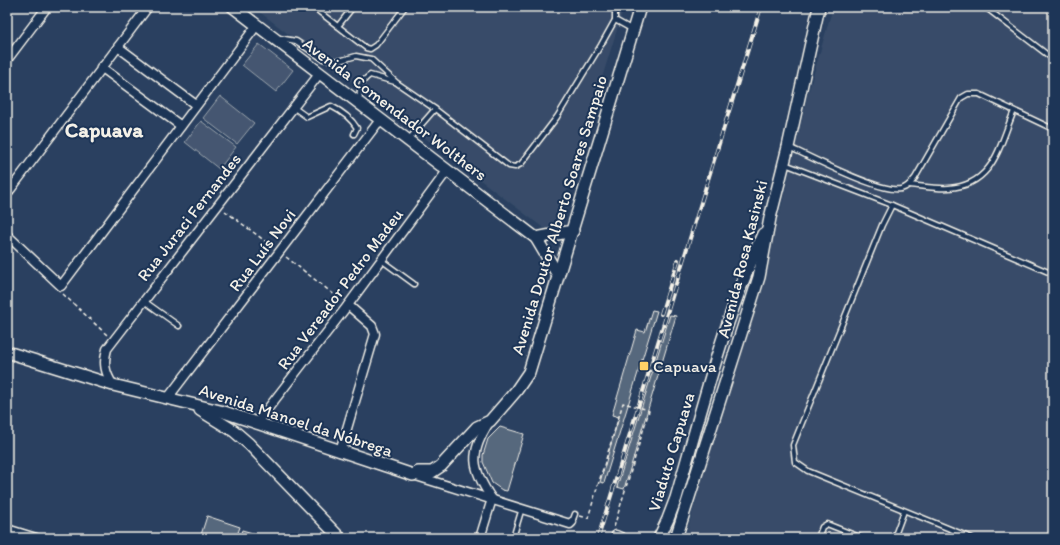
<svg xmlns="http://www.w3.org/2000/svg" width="1060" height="545" viewBox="0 0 1060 545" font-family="Itim,sans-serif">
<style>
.built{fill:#374c69}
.green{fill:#445771;stroke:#9ca4ac}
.building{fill:#56677d;stroke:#f4f1e8}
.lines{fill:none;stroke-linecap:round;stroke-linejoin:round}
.service-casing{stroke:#f4f1e8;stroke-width:7}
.minor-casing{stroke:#f4f1e8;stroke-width:11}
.secondary-casing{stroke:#f4f1e8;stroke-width:14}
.path{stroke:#f4f1e8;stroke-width:1.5;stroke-dasharray:4 3;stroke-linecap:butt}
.service{stroke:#1d3557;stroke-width:4}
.minor{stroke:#1d3557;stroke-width:8}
.secondary{stroke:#1d3557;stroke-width:11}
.rail-casing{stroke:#f4f1e8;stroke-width:4}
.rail{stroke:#1d3557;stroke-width:2.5;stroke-dasharray:8;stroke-linecap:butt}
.path-bridge{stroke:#f4f1e8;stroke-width:1.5;stroke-dasharray:4 3;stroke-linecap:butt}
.poi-dot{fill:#ffd166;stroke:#1d3557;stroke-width:1.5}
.labels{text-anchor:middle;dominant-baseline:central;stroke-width:4;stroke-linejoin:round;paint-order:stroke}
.street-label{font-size:17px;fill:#f4f1e8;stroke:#1d3557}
.poi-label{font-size:17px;fill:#f4f1e8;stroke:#1d3557;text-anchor:start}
.district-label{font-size:21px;font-weight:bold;fill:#f4f1e8;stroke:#1d3557}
</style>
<rect width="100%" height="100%" fill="#2a4060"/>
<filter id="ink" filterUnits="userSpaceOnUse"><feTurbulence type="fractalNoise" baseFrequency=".025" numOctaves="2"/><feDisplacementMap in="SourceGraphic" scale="8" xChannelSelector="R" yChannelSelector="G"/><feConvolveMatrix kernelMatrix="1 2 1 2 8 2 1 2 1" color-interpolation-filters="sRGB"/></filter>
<g filter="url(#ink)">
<!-- built -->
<g class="built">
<polygon points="253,7 624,7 557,223 546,230"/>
<polygon points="833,7 1053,7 1053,538 685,538 782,204 807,97"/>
</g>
<!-- green -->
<g class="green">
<polygon points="259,44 293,70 276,92 242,65"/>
<polygon points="220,96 254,123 237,144 203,118"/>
<polygon points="201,121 236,147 219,169 185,142"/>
</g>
<!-- building -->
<g class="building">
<polygon points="652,310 657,311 604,483 600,482 619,417 612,415 637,330 645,332"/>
<polygon points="670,315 676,316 624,489 617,487"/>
<polygon points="500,427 524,434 507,491 502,490 492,483 483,462 483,455 488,439"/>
<polygon points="207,516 240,527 236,538 200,538"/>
<polygon points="242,530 260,535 259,538 239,538"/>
</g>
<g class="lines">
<defs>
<g id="service">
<polyline points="313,7 366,48 370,49 376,45 405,7"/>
<polyline points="985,7 1053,59"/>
<polyline points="615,20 633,30"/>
<polyline points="338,26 353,7"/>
<polyline points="279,38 296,41 323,59 339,61 356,56 371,59 397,83 435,109"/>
<path d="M360,102C359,89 359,83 370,75L395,82"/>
<path d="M293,107L307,117L331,106C341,111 351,118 357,128L354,134"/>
<polyline points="408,140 435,109 509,166 515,167 521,164 557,117 601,45 615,20 615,11 613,7"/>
<path d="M789,147C810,157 880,193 901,189C907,188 911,183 915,178L961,98L968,94H979L1053,129"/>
<polyline points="785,164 892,205"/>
<path d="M909,185C922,186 936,189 949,188C994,185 999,146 1014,111"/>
<polyline points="381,260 414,284"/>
<polyline points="144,301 179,326"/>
<polyline points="572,522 575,514"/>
<polyline points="513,538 522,508"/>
<polyline points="818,538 822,527 827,524 862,538"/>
<polyline points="894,538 904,511"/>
<polyline points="972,538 808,471 795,462 793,445 882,225 892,205 1053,274"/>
</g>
<g id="minor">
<polyline points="118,47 196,105"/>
<polyline points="7,60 47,7"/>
<polyline points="101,67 181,126"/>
<polyline points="7,194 148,7"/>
<polyline points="7,235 61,286 257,25"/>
<path d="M113,385C105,373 103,363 107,349L320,73"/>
<polyline points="167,399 380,120"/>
<path d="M490,421C469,453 471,468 492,499"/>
<polyline points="256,424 348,305 447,171"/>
<polyline points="340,452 375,334 372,326 348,305"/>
<polyline points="413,475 570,524 572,522"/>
<polyline points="7,529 36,538"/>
<polyline points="616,535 623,538"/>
<polyline points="480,538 492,499"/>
</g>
<g id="secondary">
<polyline points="233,7 536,238 558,275"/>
<polyline points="536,238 573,231"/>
<polyline points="7,352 113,385 224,412 413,475 418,472 432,472 441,466 477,427 490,421 516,391 529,372 640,7"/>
<polyline points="200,410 234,431 249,444 340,538"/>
<path d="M659,538L668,519L676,498C702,409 724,318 763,234"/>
<polyline points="676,538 759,277 770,218 788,147 819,7"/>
</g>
</defs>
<!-- service casing -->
<use href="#service" class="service-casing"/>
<!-- minor casing -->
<use href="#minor" class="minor-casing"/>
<!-- secondary casing -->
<use href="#secondary" class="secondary-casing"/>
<!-- path -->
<g class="path">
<polyline points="225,211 273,247"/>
<polyline points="286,257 341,300"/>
<polyline points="63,294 107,335"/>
<polyline points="580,516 588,518 623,403 627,404"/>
<polyline points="614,527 649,411 645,409"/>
</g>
<!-- service -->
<use href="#service" class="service"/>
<!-- minor -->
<use href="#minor" class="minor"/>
<!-- secondary -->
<use href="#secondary" class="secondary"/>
<defs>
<g id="rail">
<polyline points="661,314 678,260"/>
<polyline points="598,538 761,7"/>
</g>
</defs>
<!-- rail casing -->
<use href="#rail" class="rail-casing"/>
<!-- rail -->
<use href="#rail" class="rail"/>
<!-- path-bridge -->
<polyline class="path-bridge" points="627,404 645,409"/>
</g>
</g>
<!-- markers -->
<rect class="poi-dot" x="639" y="361" width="10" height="10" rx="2"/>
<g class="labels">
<!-- street labels -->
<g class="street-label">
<text transform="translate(395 109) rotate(37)">Avenida Comendador Wolthers</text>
<text transform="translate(559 215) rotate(-73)">Avenida Doutor Alberto Soares Sampaio</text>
<text transform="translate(189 217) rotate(-52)">Rua Juraci Fernandes</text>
<text transform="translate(262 250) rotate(-53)">Rua Luís Novi</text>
<text transform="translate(742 259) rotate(-76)">Avenida Rosa Kasinski</text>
<text transform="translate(340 289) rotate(-53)">Rua Vereador Pedro Madeu</text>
<text transform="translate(296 420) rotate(18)">Avenida Manoel da Nóbrega</text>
<text transform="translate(671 452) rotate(-73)">Viaduto Capuava</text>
</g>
<!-- poi labels -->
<g class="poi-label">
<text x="653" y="366">Capuava</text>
</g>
<!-- district labels -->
<g class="district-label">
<text x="104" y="129">Capuava</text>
</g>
</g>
<!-- margin -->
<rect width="1060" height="545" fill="none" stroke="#1d3557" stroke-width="24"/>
<rect x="12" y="12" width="1036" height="521" fill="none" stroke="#f4f1e8" stroke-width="1.5" filter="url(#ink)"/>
</svg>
